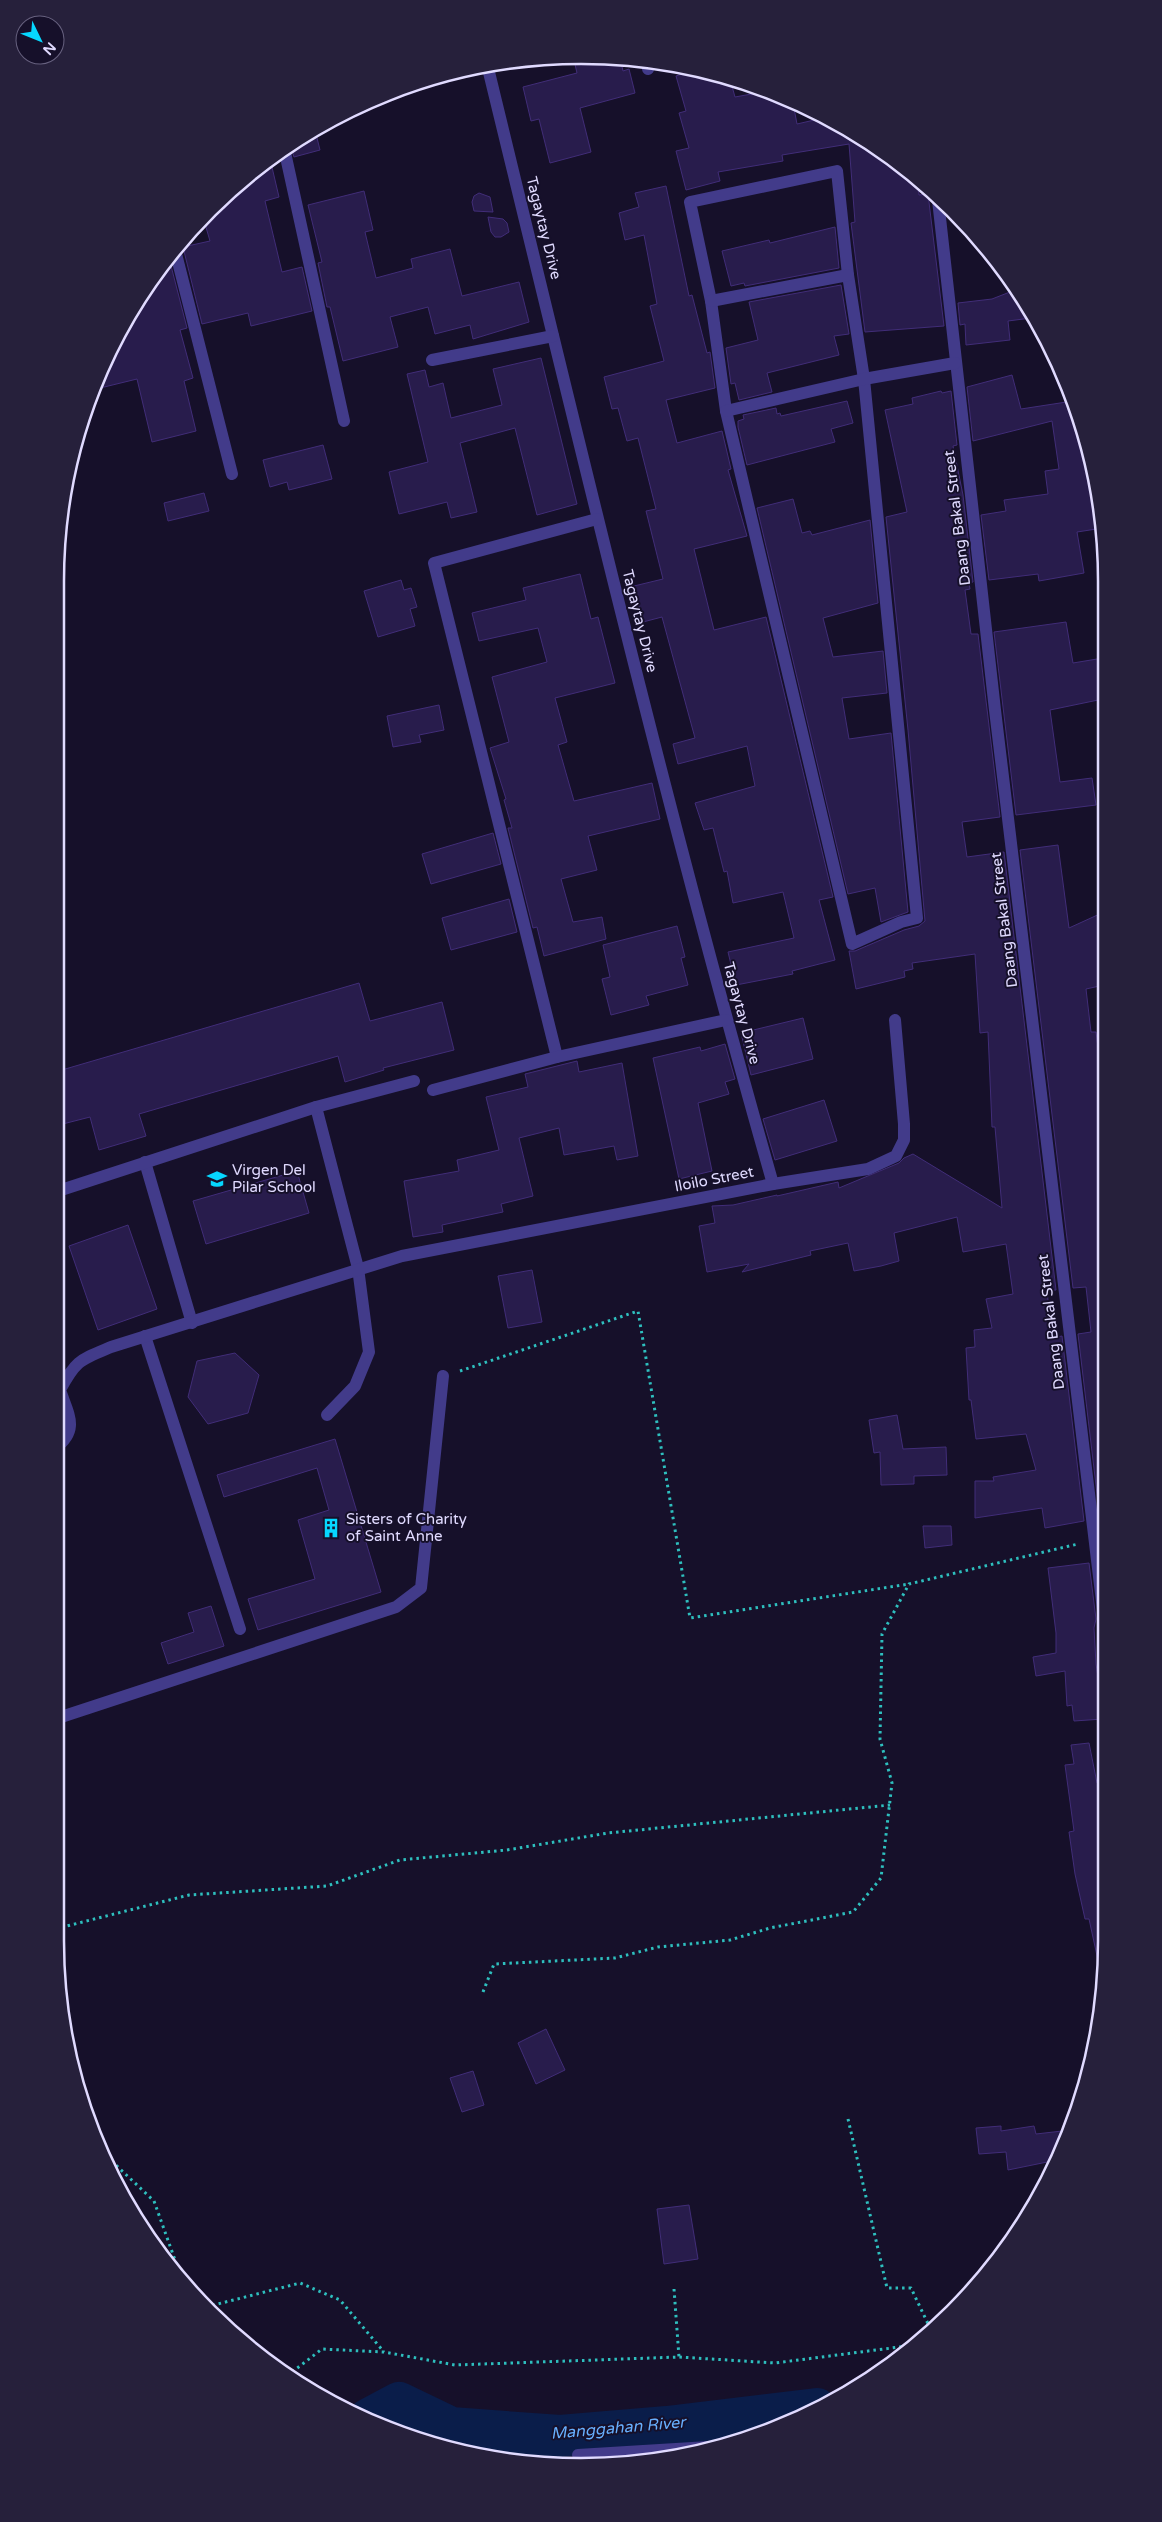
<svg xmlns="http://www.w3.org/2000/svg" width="1162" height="2522" viewBox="0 0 1162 2522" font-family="'Varela Round',sans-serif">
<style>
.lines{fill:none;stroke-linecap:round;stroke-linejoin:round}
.river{stroke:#0a1d4a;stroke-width:42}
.building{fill:#281c4c;stroke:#412d78}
.path{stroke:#2ebfbe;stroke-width:3;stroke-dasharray:2.5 4;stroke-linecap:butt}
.minor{stroke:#423b8a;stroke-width:12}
.labels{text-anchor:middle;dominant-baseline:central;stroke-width:4;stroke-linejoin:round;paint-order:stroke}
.street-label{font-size:15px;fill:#e0daff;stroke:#16102a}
.poi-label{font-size:15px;fill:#e0daff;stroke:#16102a;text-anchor:start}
.water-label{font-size:16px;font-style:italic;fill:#68b0ff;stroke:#16102a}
.rim{fill:none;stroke:#e0daff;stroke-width:2.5}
</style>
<rect width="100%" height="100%" fill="#16102a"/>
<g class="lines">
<!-- river -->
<polyline class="river" points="369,2419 399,2403 451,2428 560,2436 667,2427 817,2409"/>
</g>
<!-- building -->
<g class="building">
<polygon points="581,55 607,58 608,65 621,62 623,71 629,69 635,93 580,108 591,152 550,163 539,119 531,121 523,87 577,73 573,56"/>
<polygon points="697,69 730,79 735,97 768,91 781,95 783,105 793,103 797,124 823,118 901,164 918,181 919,195 928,194 944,326 865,332 851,223 855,222 849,144 782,155 783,161 718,172 720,181 686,190 676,151 689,148 679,113 686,111 676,76"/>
<polygon points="315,130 320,150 294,157 290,143"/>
<polygon points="277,153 279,161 271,163 279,197 265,201 282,272 302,267 312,311 251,326 248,313 202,324 183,247 210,241 203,217 205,213 225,208 223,198"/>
<polygon points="666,186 689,296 692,295 707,353 710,352 715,388 666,400 677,443 722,431 731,469 728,470 747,536 694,549 714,630 766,617 833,897 819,900 835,960 792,971 793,974 736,985 728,952 794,938 783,892 733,903 727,871 724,872 713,828 704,830 695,803 755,786 747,746 678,764 673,744 695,738 662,617 643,622 634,586 663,579 646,511 656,509 638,438 627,441 618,408 612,409 604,377 664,361 650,306 657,304 644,235 625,240 619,213 639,207 635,193"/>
<polygon points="364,191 373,230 365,232 376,278 413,268 411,259 450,249 462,296 519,282 529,322 473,339 470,325 435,334 428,307 390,317 398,347 343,361 330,307 327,307 318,263 322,262 308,205"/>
<polygon points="479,193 490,197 493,212 474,211 472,202 474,196"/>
<polygon points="488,217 503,219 507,223 509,232 501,237 495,237 491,232"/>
<polygon points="835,227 839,268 745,286 744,283 731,286 722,251 769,240 770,243"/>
<polygon points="169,258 187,328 180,330 193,378 184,381 196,431 152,442 137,379 92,390 95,380 143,289"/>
<polygon points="841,285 849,334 834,336 839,355 767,373 772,392 739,400 735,383 731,384 726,348 758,340 749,302"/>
<polygon points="1015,290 1031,318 1008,321 1010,340 966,345 965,324 960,325 958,303 992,299"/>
<polygon points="541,358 577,504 537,515 515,428 460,443 477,512 451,518 447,502 399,514 389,472 428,462 407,374 425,370 429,387 443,383 451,418 502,405 493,369"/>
<polygon points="1012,375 1021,409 1073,401 1102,512 1103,528 1077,532 1084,573 1039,581 1038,574 989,580 981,515 1006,511 1004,500 1048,494 1045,471 1059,469 1052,421 973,441 967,387"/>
<polygon points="941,391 942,393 951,391 957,445 953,446 963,495 973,582 969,583 970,589 965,590 971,634 978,634 1000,817 962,822 967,857 1004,852 1056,1290 1047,1291 1052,1338 1062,1336 1084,1521 1045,1528 1042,1508 975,1518 975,1481 994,1481 993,1477 1036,1470 1026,1434 976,1439 971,1400 969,1400 966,1348 975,1347 974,1330 992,1328 986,1299 1013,1294 1006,1244 963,1252 957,1217 894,1233 899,1261 881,1266 854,1271 848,1243 810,1251 811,1255 742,1272 749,1264 707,1272 699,1226 715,1223 712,1206 733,1205 777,1195 777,1196 838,1182 839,1188 899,1163 904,1158 913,1154 1002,1208 995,1127 992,1127 988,1032 980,1033 975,954 912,963 913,969 904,971 905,977 856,989 849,951 855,951 904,930 919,926 925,921 908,730 886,517 907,512 885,410 913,404 912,398"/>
<polygon points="847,401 853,423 831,429 835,442 747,465 738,427 738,421 744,419 743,415 776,408 777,414 780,413 781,416"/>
<polygon points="323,445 332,479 289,490 287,482 270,487 263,460"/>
<polygon points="204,493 209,511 168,521 164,503"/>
<polygon points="793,499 802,533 810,531 812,535 870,520 878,603 823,618 833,657 883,651 887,693 842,698 849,739 891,733 908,912 881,922 875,888 848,894 757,508"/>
<polygon points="580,574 591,619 598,617 615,683 555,698 567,742 558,745 574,801 652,783 660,819 588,836 597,870 561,879 573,922 602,917 606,939 544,956 537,927 533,928 508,828 512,828 504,800 506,799 490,748 509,742 492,677 547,662 538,628 479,641 472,613 526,600 523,588"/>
<polygon points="401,580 404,590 411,588 417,607 410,609 415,626 378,637 364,591"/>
<polygon points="1066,622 1073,663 1103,658 1103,699 1050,710 1060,782 1092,778 1096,805 1016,815 994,632"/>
<polygon points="439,705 444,730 419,735 421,742 393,747 387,716"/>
<polygon points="493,833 501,864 431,884 422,854"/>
<polygon points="1058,845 1069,928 1104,912 1104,985 1086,989 1091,1032 1096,1032 1101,1071 1098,1071 1102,1146 1104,1146 1106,1518 1100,1519 1078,1334 1091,1332 1086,1287 1073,1288 1020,850"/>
<polygon points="509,899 517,932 451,950 442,918"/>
<polygon points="677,926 685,957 681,958 688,985 646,996 649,1005 611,1015 602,979 610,977 603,945"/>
<polygon points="359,983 370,1021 442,1002 454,1050 383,1068 384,1070 345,1082 338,1056 139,1114 146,1136 99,1150 90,1117 55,1126 55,1072"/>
<polygon points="803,1018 813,1059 751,1075 741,1033"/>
<polygon points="725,1044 735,1079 725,1082 729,1094 698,1103 712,1171 679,1179 653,1058 700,1047 701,1051"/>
<polygon points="577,1061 579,1072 622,1063 638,1156 617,1160 614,1146 564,1155 559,1128 519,1138 533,1196 501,1204 503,1212 442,1225 443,1232 413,1237 404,1181 459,1171 457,1160 499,1150 486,1097 528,1087 525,1074"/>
<polygon points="824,1100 837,1141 775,1160 763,1119"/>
<polygon points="297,1171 309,1213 206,1244 193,1201"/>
<polygon points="128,1225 157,1309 98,1330 69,1246"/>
<polygon points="532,1270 542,1322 508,1328 498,1276"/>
<polygon points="235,1353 259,1375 248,1413 208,1424 188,1397 197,1361"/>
<polygon points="897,1415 903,1449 946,1447 947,1475 914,1476 914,1484 881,1485 880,1452 874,1453 869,1420"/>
<polygon points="335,1439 381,1592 258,1630 248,1599 315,1579 298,1520 329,1510 317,1468 224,1497 217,1475"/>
<polygon points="923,1526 951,1526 952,1545 925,1548"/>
<polygon points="1089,1563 1096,1619 1094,1628 1096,1664 1098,1677 1100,1677 1103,1719 1074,1721 1072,1705 1067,1706 1065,1671 1036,1676 1033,1657 1056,1653 1056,1633 1048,1568"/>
<polygon points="211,1606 224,1646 168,1664 161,1643 194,1632 188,1613"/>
<polygon points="1089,1743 1097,1783 1103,1782 1107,1806 1107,1941 1105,1964 1099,1965 1089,1919 1085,1919 1075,1874 1069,1832 1074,1831 1065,1765 1074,1764 1071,1745"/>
<polygon points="546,2029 565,2070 536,2084 518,2043"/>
<polygon points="473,2071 484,2105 462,2112 450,2078"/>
<polygon points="1001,2126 1001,2131 1034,2126 1036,2134 1071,2130 1057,2160 1008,2170 1006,2152 979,2154 976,2128"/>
<polygon points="689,2205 698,2259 664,2264 657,2209"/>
</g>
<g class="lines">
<!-- path -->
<g class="path">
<polyline points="460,1371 638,1311 690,1618 909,1584"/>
<polyline points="55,1929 189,1895 327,1886 400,1860 507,1850 608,1833 890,1805"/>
<polyline points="483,1992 494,1964 615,1958 658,1947 730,1940 770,1928 853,1912 881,1878 892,1783 880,1739 882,1634 909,1584 1078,1544"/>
<polyline points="848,2119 887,2288 911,2288 931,2330"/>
<polyline points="102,2152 154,2201 185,2288"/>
<polyline points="674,2289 679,2357"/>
<polyline points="206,2307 300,2283 340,2300 384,2352"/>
<polyline points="287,2376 322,2349 384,2352 455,2365 679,2357 775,2363 915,2345"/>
</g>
<!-- minor -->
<g class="minor">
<polyline points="647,61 648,69"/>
<path d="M487,64C578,438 667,813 773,1184"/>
<polyline points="284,148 344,421"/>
<polygon points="837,171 848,275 864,379 917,918 901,922 852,944 726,411 711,301 690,202"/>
<polyline points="938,200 995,710 1106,1635"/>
<polyline points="175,250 232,474"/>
<polyline points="711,301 848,275"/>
<polyline points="432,360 553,336"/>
<polyline points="726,411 864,379 955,363"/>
<polyline points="557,1057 434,563 597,519"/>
<polyline points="433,1090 557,1057 726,1020"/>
<polyline points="316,1107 358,1268 369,1352 355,1386 327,1415"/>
<polyline points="145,1162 192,1323"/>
<polyline points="55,1192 316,1107 414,1081"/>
<polyline points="145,1336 240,1629"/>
<path d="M55,1448C80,1430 68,1414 60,1390C76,1360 80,1360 111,1347L402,1256L773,1184L868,1169L896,1156L904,1140V1124L895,1020"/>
<polyline points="55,1719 396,1607 421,1588 443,1376"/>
<polyline points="578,2455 725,2446"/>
</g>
</g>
<!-- icons -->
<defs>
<symbol id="school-bare" viewBox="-9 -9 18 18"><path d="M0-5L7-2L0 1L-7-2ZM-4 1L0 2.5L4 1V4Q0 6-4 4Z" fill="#06d7ff" stroke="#16102a" stroke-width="2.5" paint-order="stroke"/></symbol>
<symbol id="building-bare" viewBox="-9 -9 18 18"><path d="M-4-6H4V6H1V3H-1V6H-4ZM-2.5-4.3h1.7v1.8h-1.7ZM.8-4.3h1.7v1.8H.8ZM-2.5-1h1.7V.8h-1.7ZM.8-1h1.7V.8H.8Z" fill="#06d7ff" stroke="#16102a" stroke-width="2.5" paint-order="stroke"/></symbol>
</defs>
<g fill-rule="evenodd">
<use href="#school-bare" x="203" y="1165" width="28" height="28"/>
<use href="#building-bare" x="317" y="1514" width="28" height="28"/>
</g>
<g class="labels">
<!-- street labels -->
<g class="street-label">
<text transform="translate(544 228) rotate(76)">Tagaytay Drive</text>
<text transform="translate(957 518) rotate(-97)">Daang Bakal Street</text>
<text transform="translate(640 621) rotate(76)">Tagaytay Drive</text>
<text transform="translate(1004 920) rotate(-97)">Daang Bakal Street</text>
<text transform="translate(742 1013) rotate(75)">Tagaytay Drive</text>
<text transform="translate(714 1179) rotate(-11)">Iloilo Street</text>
<text transform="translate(1051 1322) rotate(-97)">Daang Bakal Street</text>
</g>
<!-- poi labels -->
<g class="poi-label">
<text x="232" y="1170">Virgen Del<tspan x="232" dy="17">Pilar School</tspan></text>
<text x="346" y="1519">Sisters of Charity<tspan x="346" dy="17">of Saint Anne</tspan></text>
</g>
<!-- water labels -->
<g class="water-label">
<text transform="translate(618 2428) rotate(-5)">Manggahan River</text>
</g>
</g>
<!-- crop -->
<path d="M0 0H1162V2522H0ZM581 64H581A517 517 0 0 1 1098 581V1941A517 517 0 0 1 581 2458H581A517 517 0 0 1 64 1941V581A517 517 0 0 1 581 64Z" fill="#26203b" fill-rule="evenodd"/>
<path class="rim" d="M581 64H581A517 517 0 0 1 1098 581V1941A517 517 0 0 1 581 2458H581A517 517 0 0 1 64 1941V581A517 517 0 0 1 581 64Z"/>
<!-- north arrow -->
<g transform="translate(40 40) rotate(133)"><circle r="24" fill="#16102a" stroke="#67617f"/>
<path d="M0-4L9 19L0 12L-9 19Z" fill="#06d7ff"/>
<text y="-8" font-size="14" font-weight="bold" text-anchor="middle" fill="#e0daff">N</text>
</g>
</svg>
